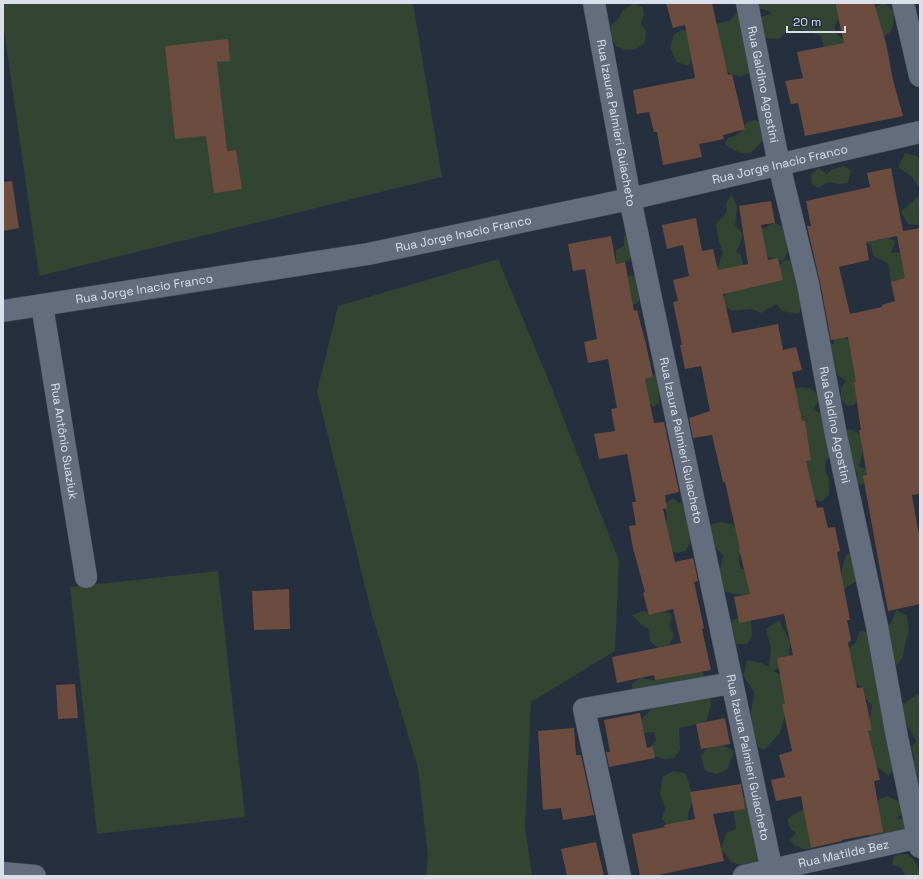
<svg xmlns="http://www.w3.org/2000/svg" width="923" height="879" viewBox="0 0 923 879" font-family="'Space Grotesk',sans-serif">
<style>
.green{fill:#324432}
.building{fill:#6d4c40;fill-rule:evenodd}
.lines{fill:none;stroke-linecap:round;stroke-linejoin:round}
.minor-casing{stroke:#444b57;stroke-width:23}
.minor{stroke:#636d7e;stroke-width:22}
.labels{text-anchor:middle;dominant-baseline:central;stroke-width:3;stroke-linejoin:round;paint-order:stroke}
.street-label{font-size:12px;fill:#dae0ea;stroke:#262f3e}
</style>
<rect width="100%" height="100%" fill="#262f3e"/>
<!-- green -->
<g class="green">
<polygon points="3,3 413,3 442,177 39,276 3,23"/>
<polygon points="633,3 643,7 644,15 641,24 646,31 645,42 637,49 626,50 616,46 610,36 611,25 618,19 623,10"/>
<polygon points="754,3 834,3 839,20 834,26 838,35 847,43 826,57 821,36 803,30 792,31 787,30 780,39 765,38 761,17 772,13 769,11 757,8"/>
<path d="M882,3H885L894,12C894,22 895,31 884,37L875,34L874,8Z"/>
<polygon points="737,13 747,15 751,72 740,77 720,69 716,24 729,21"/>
<polygon points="684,29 692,40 695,52 688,66 677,62 670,48 674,34"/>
<path d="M755,120L763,124L766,136C762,141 755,151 749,153C741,155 731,149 725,144L728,138C739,135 741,132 747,122Z"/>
<polygon points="905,153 917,156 920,160 920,189 912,177 898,167"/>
<polygon points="843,166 851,170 848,183 837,184 828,182 818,188 812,184 811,174 819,168 827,174 831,170"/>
<polygon points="920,191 920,222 918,225 908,224 901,212 918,196"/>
<polygon points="732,194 737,206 735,225 743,234 740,244 736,252 741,255 747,286 763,285 773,275 783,261 764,256 760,244 762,229 775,223 792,231 790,247 783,261 793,260 802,302 799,314 782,311 776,304 761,313 752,309 732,311 721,303 727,290 724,278 717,268 723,253 718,239 716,224 727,212 726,203"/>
<polygon points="632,233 635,256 625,262 616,264 616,250 624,246 624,236"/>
<polygon points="874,235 878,240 890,238 895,242 891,253 905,252 914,272 903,279 891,282 888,263 873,256 871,245 850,238"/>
<polygon points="498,259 551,386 619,561 615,651 531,702 525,827 532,876 426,876 428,857 418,768 372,615 317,391 338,306"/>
<polygon points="634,275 644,279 643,296 636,304 625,304 625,288 628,276"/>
<polygon points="843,337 851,341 860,398 854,405 848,406 841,399 841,388 846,381 837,374 835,366 827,365 827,344 834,344 834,339"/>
<polygon points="657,367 663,389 659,394 659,403 653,407 649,402 645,379 653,377"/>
<polygon points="799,387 810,388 817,394 818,402 813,409 827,417 834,451 826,461 825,470 829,479 829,494 822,502 806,497 798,422 804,416 792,417 790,392"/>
<path d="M849,429C852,430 855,431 858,433C865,441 862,457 859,466L867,470V482L860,485L856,480L858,472H854L841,434Z"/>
<polygon points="672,498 685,506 692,538 686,551 676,553 665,546 667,514 664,506"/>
<path d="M721,522L731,524L737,527L745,544C739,555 737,557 741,569L752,568L759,589L746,595L735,594L725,592L718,586L715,578L720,569L723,555L715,547L710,525Z"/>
<path d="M856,552L862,577L841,591C841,576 841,569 846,555Z"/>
<polygon points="218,571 245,817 97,834 70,587"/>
<polygon points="896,610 907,616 909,631 905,645 902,659 895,667 900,757 889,776 876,766 874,756 868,732 872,705 866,699 863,687 848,681 849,648 856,642 860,631 873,633 882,631 891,623"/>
<polygon points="643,611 654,614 664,611 672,615 670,626 674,635 670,644 658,648 650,641 649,629 643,626 632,615"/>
<polygon points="744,617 751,621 752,636 747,644 736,644 731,620"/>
<polygon points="779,620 790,642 788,663 773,671 786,678 791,693 780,733 764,750 758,747 753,727 751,713 754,691 743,676 747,660 761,663 769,667 771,648 766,629"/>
<polygon points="699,662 710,693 711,706 706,722 679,728 680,750 674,758 664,759 654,756 647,749 656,741 654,732 644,733 637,723 653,708 632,691 632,684 640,678 655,680 656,670"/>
<path d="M917,694L920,695V795L916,784L918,774L912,768L915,758L911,747L917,741C907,727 905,722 902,704L908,701Z"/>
<polygon points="723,745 734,751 727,770 716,774 705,771 701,756 707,748"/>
<path d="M673,771L685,773C688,782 693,791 692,801C691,809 687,810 688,820L699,821L667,825L662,819L665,808L660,794L662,777Z"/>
<polygon points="755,796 767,858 747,867 731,862 721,849 726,833 736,829 733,805 743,797"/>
<polygon points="887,796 898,801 903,813 896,819 904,819 908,837 879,843 868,835 874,824 881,821 873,810 878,800"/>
<polygon points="808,808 815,835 811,848 806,850 794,845 790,840 796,833 791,829 787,819 796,813"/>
<path d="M899,854H907C914,860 920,866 920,876H904L905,874L900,867L892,864L893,857Z"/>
</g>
<!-- building -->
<g class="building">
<polygon points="666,3 712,3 728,75 732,74 745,129 723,135 724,139 699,144 702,157 663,165 657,132 654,132 649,112 637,114 633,90 695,78 685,25 673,28"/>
<polygon points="835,3 874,3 886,43 893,80 903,116 805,136 798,103 791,104 785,81 803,78 797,52 844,43"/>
<polygon points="228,39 230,61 217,62 227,151 236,150 242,189 214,193 206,136 175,139 165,46"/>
<path d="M891,168L903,231L920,228V494L912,495L920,541V604L888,611L879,564L863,476L867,475L859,430H861L854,382H856L848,337L831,340L820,282L807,226H811L806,201L870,187L867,173ZM897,236L905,278L891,282L895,301L882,305V307L850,314L839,267L869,260L866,242Z"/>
<polygon points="12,181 19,228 3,231 3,182"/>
<polygon points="771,201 775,223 761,225 768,260 778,258 783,280 723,294 732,333 778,324 783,350 796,347 802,370 792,372 802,421 805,421 811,460 806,461 817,508 823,507 828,528 835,527 840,551 837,552 850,620 847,620 851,640 848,643 857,688 863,687 872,730 868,731 880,780 874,781 883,832 842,840 842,841 811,848 801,796 776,801 771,780 785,777 779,755 792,751 782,704 785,704 777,658 793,655 784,614 739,623 734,597 750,594 739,549 740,549 725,482 723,482 712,435 693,438 689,418 710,411 701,366 685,369 680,345 682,345 673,302 678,301 673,280 689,276 683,245 667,249 662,225 696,218 702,251 713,249 718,270 748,264 739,206"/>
<polygon points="611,236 616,264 625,262 634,311 637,310 646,344 653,377 645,379 654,423 664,422 679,492 665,495 667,508 663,509 675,562 693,558 698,581 694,582 704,628 702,629 711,670 655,680 654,675 617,683 612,657 681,643 673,609 649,615 643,593 645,592 633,548 629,526 636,525 632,502 636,502 627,454 599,459 594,434 615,431 611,409 617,408 608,359 588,363 584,342 597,339 585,269 573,271 568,244"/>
<polygon points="289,589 290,629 254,630 252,591"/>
<polygon points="75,684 78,718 58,719 56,685"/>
<polygon points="640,713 647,748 653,747 655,758 609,767 606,752 610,752 604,720"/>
<polygon points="725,718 730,744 701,749 696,724"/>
<polygon points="574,728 576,755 581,755 594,815 563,820 561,808 543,810 538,731"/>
<polygon points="741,784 745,809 713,814 724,861 654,876 640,876 632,834 665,827 664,825 695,819 690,792"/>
<polygon points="596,842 604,876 567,876 561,849"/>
</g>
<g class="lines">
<defs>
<g id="minor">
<path id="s1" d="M594,3L630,199L773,876"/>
<path id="s2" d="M747,3L779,165L808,284L836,435L877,626L897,737L920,847"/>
<polyline points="903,3 920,76"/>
<path id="s3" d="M42,305L86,577"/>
<path id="s4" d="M3,311L368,254L630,199L920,132"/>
<polyline points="3,873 35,876"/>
<polyline points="620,876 584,709 732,683"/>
<path id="s5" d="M744,876L920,837"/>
</g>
</defs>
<!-- minor casing -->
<use href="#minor" class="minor-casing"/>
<!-- minor -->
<use href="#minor" class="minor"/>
</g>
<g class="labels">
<!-- street labels -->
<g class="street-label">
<text stroke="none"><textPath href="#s2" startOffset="83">Rua Galdino Agostini</textPath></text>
<text stroke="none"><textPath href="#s1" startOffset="122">Rua Izaura Palmieri Guiacheto</textPath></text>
<text stroke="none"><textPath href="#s4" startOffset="791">Rua Jorge Inacio Franco</textPath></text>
<text stroke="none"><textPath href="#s4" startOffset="467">Rua Jorge Inacio Franco</textPath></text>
<text stroke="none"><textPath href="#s4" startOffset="143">Rua Jorge Inacio Franco</textPath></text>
<text stroke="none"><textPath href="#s2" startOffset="431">Rua Galdino Agostini</textPath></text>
<text stroke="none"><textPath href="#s1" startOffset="446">Rua Izaura Palmieri Guiacheto</textPath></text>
<text stroke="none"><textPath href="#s3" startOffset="138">Rua Antônio Suaziuk</textPath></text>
<text stroke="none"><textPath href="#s1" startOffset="770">Rua Izaura Palmieri Guiacheto</textPath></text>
<text stroke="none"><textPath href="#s5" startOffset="102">Rua Matilde Bez</textPath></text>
</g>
</g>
<!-- border -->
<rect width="923" height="879" fill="none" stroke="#dae0ea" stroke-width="8"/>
<!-- scale -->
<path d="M787 26v6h58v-6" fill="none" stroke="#dae0ea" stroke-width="2"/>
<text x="793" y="26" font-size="12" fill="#dae0ea" stroke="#262f3e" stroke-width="3" paint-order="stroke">20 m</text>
</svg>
